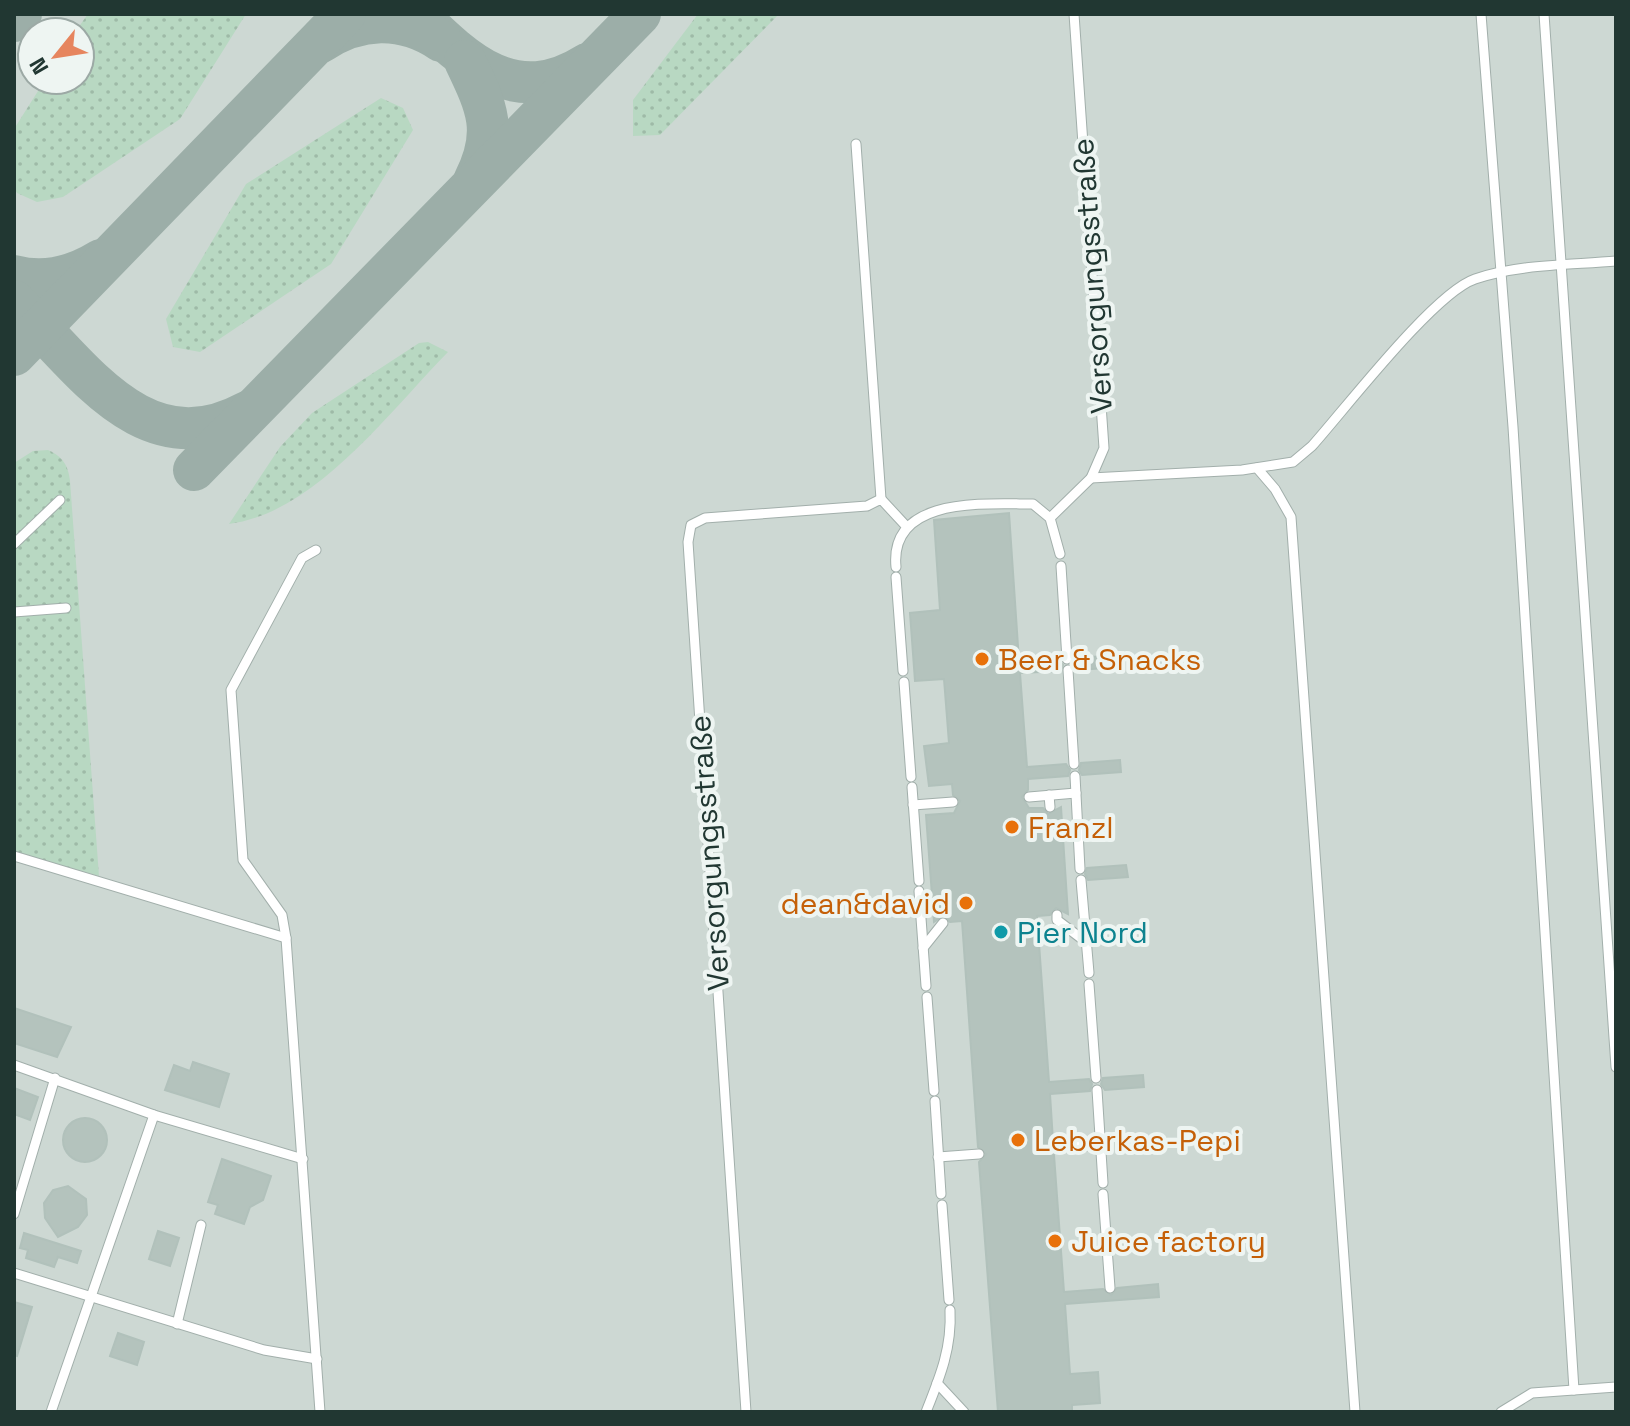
<svg xmlns="http://www.w3.org/2000/svg" width="1630" height="1426" viewBox="0 0 1630 1426" font-family="'Space Grotesk',sans-serif">
<style>
.built{fill:#cdd8d3;fill-rule:evenodd}
.grass{fill:url(#grass-dots)}
.lines{fill:none;stroke-linecap:round;stroke-linejoin:round}
.taxiway{stroke:#9caea8;stroke-width:42}
.building{fill:#b4c3bd;stroke:#b1c1bb;stroke-width:2}
.lane-casing{stroke:#a2afab;stroke-width:11}
.lane{stroke:#fff;stroke-width:9}
.food-dot{fill:#e8710a;stroke:#eef5f2;stroke-width:3}
.culture-dot{fill:#0f9aa8;stroke:#eef5f2;stroke-width:3}
.labels{text-anchor:middle;dominant-baseline:central;stroke-width:8;stroke-linejoin:round;paint-order:stroke}
.street-label{font-size:30px;fill:#213732;stroke:#eef5f2}
.food-label{font-size:30px;fill:#c56008;stroke:#eef5f2;text-anchor:start}
.culture-label{font-size:30px;fill:#0d838f;stroke:#eef5f2;text-anchor:start}
</style>
<defs>
<pattern id="grass-dots" width="8" height="8" patternUnits="userSpaceOnUse" patternTransform="scale(2)"><rect width="8" height="8" fill="#b8d8c2"/><path d="M2 2h.1M6 6h.1" fill="none" stroke="#9ebaa7" stroke-width="1.8" stroke-linecap="round"/></pattern>
</defs>
<rect width="100%" height="100%" fill="#dee8e4"/>
<!-- built -->
<path class="built" d="M14,14H1616V1412H14ZM32,32H80V80H32Z"/>
<!-- grass -->
<g class="grass">
<polygon points="88,14 246,14 180,119 63,197 37,202 17,193 14,188 14,129 45,80 80,80 80,32 75,32"/>
<polygon points="698,14 779,14 660,135 633,136 633,100"/>
<polygon points="381,98 403,108 413,130 331,264 200,352 173,347 166,319 246,184"/>
<path d="M428,342L448,352C389,412 315,513 229,524L280,447L312,413L419,343Z"/>
<path d="M48,450C63,457 68,465 70,481L99,876L14,852V463L33,451Z"/>
</g>
<g class="lines">
<!-- taxiway -->
<g class="taxiway">
<path d="M417,14C467,63 515,109 587,64"/>
<polyline points="14,21 21,14"/>
<path d="M321,42C359,17 402,15 441,41"/>
<path d="M465,61C487,107 499,132 474,181"/>
<path d="M14,276C44,284 75,276 101,260"/>
<path d="M14,301C82,366 143,468 247,412"/>
<polyline points="14,355 345,14"/>
<polyline points="194,470 640,14"/>
</g>
</g>
<!-- building -->
<g class="building">
<polygon points="1009,513 1019,661 1059,659 1063,665 1061,671 1020,673 1027,767 1066,764 1070,770 1068,776 1028,779 1028,790 1022,797 1029,808 1043,808 1048,814 1061,807 1068,914 1056,908 1050,915 1037,916 1049,1082 1089,1079 1092,1084 1090,1091 1050,1094 1053,1141 1047,1149 1054,1155 1064,1292 1103,1289 1111,1295 1117,1288 1158,1284 1159,1297 1065,1304 1070,1374 1098,1372 1100,1403 1072,1405 1072,1412 998,1412 979,1162 986,1154 978,1147 962,921 950,922 943,916 934,922 926,815 954,813 960,801 953,795 952,784 929,786 924,746 949,743 944,679 915,681 910,613 940,610 934,520"/>
<polygon points="1106,656 1107,668 1076,670 1072,664 1074,658"/>
<polygon points="1120,760 1121,772 1082,775 1079,770 1081,763"/>
<polygon points="1126,865 1128,877 1088,880 1085,874 1087,868"/>
<polygon points="14,1008 71,1027 57,1057 14,1043"/>
<polygon points="193,1062 229,1074 219,1107 165,1090 174,1065 190,1071"/>
<polygon points="1143,1075 1144,1087 1105,1090 1101,1084 1103,1078"/>
<polygon points="14,1088 38,1097 30,1120 14,1114"/>
<circle cx="85" cy="1140" r="22"/>
<polygon points="222,1159 271,1176 263,1200 250,1207 244,1224 215,1214 218,1205 208,1202"/>
<polygon points="68,1186 86,1199 87,1215 78,1227 58,1237 45,1218 44,1203 53,1190"/>
<polygon points="158,1231 179,1238 170,1266 149,1259"/>
<polygon points="24,1233 81,1251 77,1263 58,1257 54,1267 26,1258 28,1250 20,1248"/>
<polygon points="14,1302 32,1307 17,1356 14,1355"/>
<polygon points="118,1333 144,1342 137,1365 110,1356"/>
</g>
<g class="lines">
<defs>
<g id="lane">
<polyline points="1481,14 1513,427 1574,1390"/>
<polyline points="1544,14 1616,1067"/>
<polyline points="856,144 881,499"/>
<polyline points="1257,468 1275,489 1291,517 1355,1412"/>
<path d="M1091,478L1242,470L1293,462L1312,446C1346,408 1434,293 1475,279C1518,264 1571,265 1616,261"/>
<polyline points="1050,518 1091,478 1104,448 1074,14"/>
<polyline points="14,544 60,500"/>
<polyline points="316,550 302,558 231,690 243,860 282,915 286,938 320,1412"/>
<polyline points="1061,566 1067,659"/>
<path d="M896,567C889,496 985,504 1033,504L1050,518L1060,554"/>
<polyline points="896,577 903,671"/>
<polyline points="14,612 66,608"/>
<polyline points="1068,670 1074,764"/>
<polyline points="904,682 911,777"/>
<polyline points="1075,776 1080,869"/>
<polyline points="912,787 919,881"/>
<polyline points="1049,795 1050,807"/>
<polyline points="1029,797 1076,793"/>
<polyline points="913,805 953,802"/>
<polyline points="14,856 286,938"/>
<polyline points="1081,880 1089,973"/>
<polyline points="919,891 926,986"/>
<polyline points="1057,915 1057,920 1086,942"/>
<polyline points="923,948 943,923"/>
<polyline points="1089,984 1096,1078"/>
<polyline points="927,997 934,1091"/>
<polyline points="14,1065 154,1115 303,1159"/>
<polyline points="1097,1090 1103,1183"/>
<polyline points="935,1101 941,1194"/>
<polyline points="1054,1148 1100,1145"/>
<polyline points="938,1157 979,1154"/>
<polyline points="1103,1194 1110,1288"/>
<polyline points="942,1205 949,1300"/>
<polyline points="14,1214 55,1078"/>
<polyline points="14,1273 264,1350 317,1359"/>
<polyline points="177,1324 201,1225"/>
<polyline points="937,1383 964,1412"/>
<polyline points="51,1412 154,1115"/>
<polyline points="746,1412 688,542 691,525 705,518 867,506 881,499 906,526"/>
<path d="M926,1412C940,1377 952,1348 950,1310"/>
<polyline points="1501,1412 1532,1393 1616,1387"/>
</g>
</defs>
<!-- lane casing -->
<use href="#lane" class="lane-casing"/>
<!-- lane -->
<use href="#lane" class="lane"/>
</g>
<!-- markers -->
<g class="food-dot">
<circle cx="982" cy="659" r="8"/>
<circle cx="1012" cy="827" r="8"/>
<circle cx="966" cy="903" r="8"/>
<circle cx="1018" cy="1140" r="8"/>
<circle cx="1055" cy="1241" r="8"/>
</g>
<circle class="culture-dot" cx="1001" cy="932" r="8"/>
<g class="labels">
<!-- street labels -->
<g class="street-label">
<text transform="translate(1092 276) rotate(-94)">Versorgungsstraße</text>
<text transform="translate(709 853) rotate(-94)">Versorgungsstraße</text>
</g>
<!-- food labels -->
<g class="food-label">
<text x="998" y="659">Beer &amp; Snacks</text>
<text x="1028" y="827">Franzl</text>
<text x="950" y="903" text-anchor="end">dean&amp;david</text>
<text x="1034" y="1140">Leberkas-Pepi</text>
<text x="1071" y="1241">Juice factory</text>
</g>
<!-- culture labels -->
<g class="culture-label">
<text x="1017" y="932">Pier Nord</text>
</g>
</g>
<!-- border -->
<rect width="1630" height="1426" fill="none" stroke="#213732" stroke-width="32"/>
<!-- north arrow -->
<g transform="translate(56 56) rotate(240)"><circle r="38" fill="#eef5f2" stroke="#9ca9a5" stroke-width="2"/>
<path d="M0-6L14 30L0 20L-14 30Z" fill="#e6855e"/>
<text y="-12" font-size="22" font-weight="bold" text-anchor="middle" fill="#213732">N</text>
</g>
</svg>
